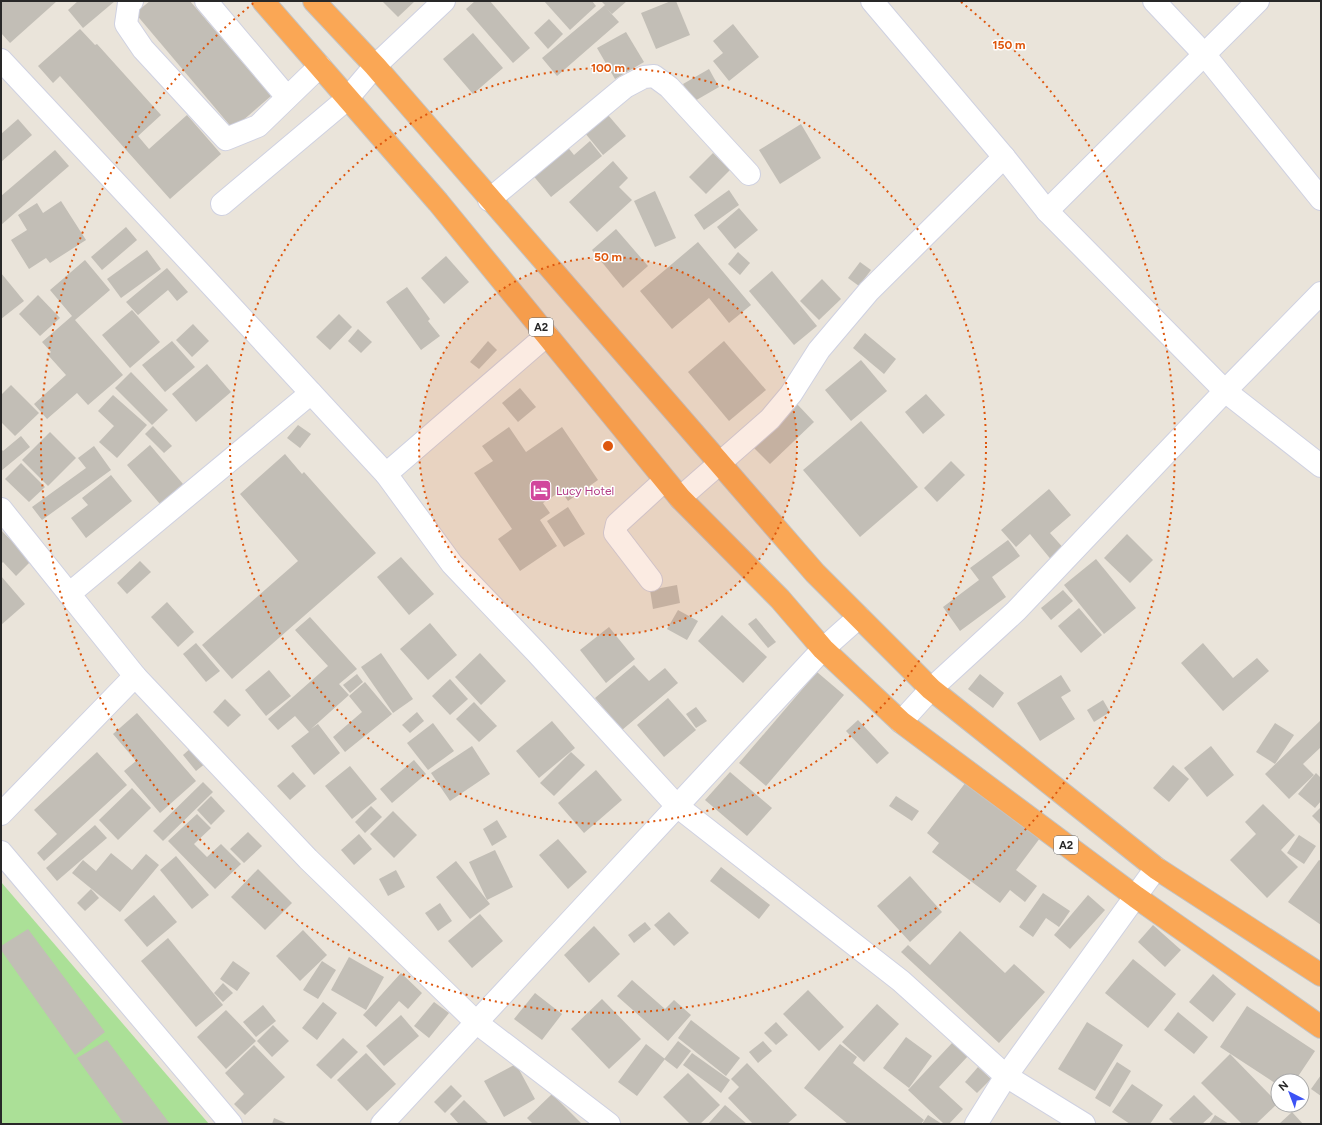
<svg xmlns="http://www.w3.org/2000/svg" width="1322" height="1125" viewBox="0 0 1322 1125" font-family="Figtree,sans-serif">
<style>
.green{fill:#abe097}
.building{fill:#c2beb6}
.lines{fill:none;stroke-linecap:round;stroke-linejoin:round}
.minor-casing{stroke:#cfd1e1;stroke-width:24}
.highway-casing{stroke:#c3c3c3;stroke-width:24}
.minor{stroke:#fff;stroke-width:22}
.highway{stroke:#faa755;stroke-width:22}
.ring{fill:none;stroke:#de570d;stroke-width:2;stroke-dasharray:2 4}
.labels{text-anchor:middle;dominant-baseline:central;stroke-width:3;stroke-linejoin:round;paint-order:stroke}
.shield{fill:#fff;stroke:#686868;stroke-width:1}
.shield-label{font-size:11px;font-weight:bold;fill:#282828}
.hotel-label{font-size:12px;fill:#b23c85;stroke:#fff;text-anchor:start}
.centre{fill:#de570d;stroke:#fff;stroke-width:2}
.ring-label{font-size:12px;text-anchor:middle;font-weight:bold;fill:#de570d;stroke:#fff;stroke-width:3;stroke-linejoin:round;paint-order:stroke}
</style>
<rect width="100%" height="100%" fill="#eae4da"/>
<!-- green -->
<polygon class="green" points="1,882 209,1124 1,1124"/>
<!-- building -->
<g class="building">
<polygon points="1,1 57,1 10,43 1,33"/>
<polygon points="78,1 115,1 83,28 68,10"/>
<polygon points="150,1 190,1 271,96 233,129 135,13"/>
<polygon points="382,1 415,1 398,17"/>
<polygon points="475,1 490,1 530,48 513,63 466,9"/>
<polygon points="544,1 592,1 596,6 570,30"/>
<polygon points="601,1 627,1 612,14 606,8 619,22 557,76 542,58 605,5"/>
<polygon points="671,1 676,1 690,35 656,49 641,13"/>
<polygon points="549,19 563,34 548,49 534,33"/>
<polygon points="733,24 759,57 729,81 713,61 723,53 713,41"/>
<polygon points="80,29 95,45 97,44 161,115 138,136 149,149 187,115 221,154 170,199 60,76 53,83 38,66"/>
<polygon points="626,32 644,62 615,79 597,48"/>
<polygon points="473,33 503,68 473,94 443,59"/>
<polygon points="709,69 719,87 693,102 683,84"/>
<polygon points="608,115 626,136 603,155 585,133"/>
<polygon points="18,119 32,135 1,162 1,134"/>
<polygon points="801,124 821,158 780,184 759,150"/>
<polygon points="590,141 602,156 551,197 531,173 566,145 574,155"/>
<polygon points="55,150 69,166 1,225 1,196"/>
<polygon points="713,153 730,170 706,194 689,177"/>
<polygon points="613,161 628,178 619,187 632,200 597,232 569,202"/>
<polygon points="729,190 739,205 704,230 694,215"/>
<polygon points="655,191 676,238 655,247 634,201"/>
<polygon points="61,201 86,240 50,263 46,258 29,269 11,240 27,230 18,215 37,203 43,213"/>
<polygon points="739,208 758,230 735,249 717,227"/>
<polygon points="126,227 137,240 102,270 91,257"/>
<polygon points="616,229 648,266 623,288 592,250"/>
<polygon points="698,242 751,305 729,323 709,298 672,329 640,291"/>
<polygon points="147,250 161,269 121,298 107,279"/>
<polygon points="738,252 750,263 740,275 728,264"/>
<polygon points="446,256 469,282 444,304 421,278"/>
<polygon points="85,260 110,290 75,320 123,375 88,405 77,393 47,419 34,404 66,375 48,355 51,352 42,342 72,316 50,290"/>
<polygon points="860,262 871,270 859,286 848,278"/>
<polygon points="167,268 188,292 177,301 168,290 138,315 126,302"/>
<polygon points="772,271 817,326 794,345 749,291"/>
<polygon points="1,273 24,301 1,319"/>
<polygon points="822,279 841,299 819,320 800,301"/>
<polygon points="407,287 430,319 428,321 440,336 421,350 386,302"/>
<polygon points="38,295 60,318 40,336 19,314"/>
<polygon points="132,310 160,342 130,368 102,335"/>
<polygon points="339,314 352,327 330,350 316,337"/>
<polygon points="193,324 209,341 192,357 176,340"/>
<polygon points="358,329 372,342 361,353 348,341"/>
<polygon points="865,333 896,359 884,374 853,348"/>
<polygon points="172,341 195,367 165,392 142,365"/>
<polygon points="488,341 497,350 479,369 470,362"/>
<polygon points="724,341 766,390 729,421 688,372"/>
<polygon points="861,360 887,391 851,421 825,390"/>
<polygon points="207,364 231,392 196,422 172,394"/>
<polygon points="131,372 168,410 152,425 115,388"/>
<polygon points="11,385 39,413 15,436 1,422 1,395"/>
<polygon points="520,388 536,407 518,422 502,403"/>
<polygon points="926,394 945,415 923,434 905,412"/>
<polygon points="113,395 147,425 117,458 99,442 114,426 98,411"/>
<polygon points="797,404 814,422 770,464 753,447"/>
<polygon points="861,421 918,487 860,537 803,470"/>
<polygon points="298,425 311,434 300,448 287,438"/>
<polygon points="153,426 172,446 164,453 145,434"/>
<polygon points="509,427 526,452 562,427 598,480 568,501 561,491 543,503 550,513 540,520 557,546 520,571 498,539 512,529 474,473 493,461 482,446"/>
<polygon points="50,432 76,458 48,486 22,460"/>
<polygon points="21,436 30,447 1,471 1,449 3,451"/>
<polygon points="150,445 183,484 160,504 127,465"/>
<polygon points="94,446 111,470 42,520 32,507 86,468 78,458"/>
<polygon points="285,454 302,474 304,472 376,553 232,679 202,645 298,561 240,494"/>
<polygon points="951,461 965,475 937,502 924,488"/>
<polygon points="21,463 45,487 29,502 5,479"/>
<polygon points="111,475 132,501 86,538 71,518 88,505 82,498"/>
<polygon points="1049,489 1071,515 1050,533 1066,551 1053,562 1030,534 1016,547 1001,530"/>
<polygon points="568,507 585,534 564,547 547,521"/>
<polygon points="1,530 31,561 16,576 3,562 1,564"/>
<polygon points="1127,534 1153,560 1130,583 1104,558"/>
<polygon points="1008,540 1020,556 992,577 1006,597 960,631 943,607 979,580 970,568"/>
<polygon points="401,557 434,594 409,615 377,577"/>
<polygon points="1096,559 1136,608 1104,634 1064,585"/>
<polygon points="140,561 151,572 127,594 117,583"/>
<polygon points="1,576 25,604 1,625"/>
<polygon points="677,585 680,603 653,609 650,590"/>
<polygon points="1063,590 1073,601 1051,620 1041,608"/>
<polygon points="167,602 194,632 178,647 151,617"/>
<polygon points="1079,608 1102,635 1081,653 1058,626"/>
<polygon points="678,610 698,621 687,640 667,629"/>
<polygon points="722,615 767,657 743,683 698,641"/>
<polygon points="310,617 357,669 339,684 349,695 311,729 318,724 340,753 314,775 291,746 309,732 295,716 278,730 268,719 328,666 295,630"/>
<polygon points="756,618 776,642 768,648 748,624"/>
<polygon points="430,623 457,655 428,680 400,649"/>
<polygon points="609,627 635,659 606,683 580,650"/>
<polygon points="196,643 220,671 206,682 183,654"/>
<polygon points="1203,643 1233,678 1257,658 1269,671 1223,711 1181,663"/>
<polygon points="381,653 413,699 393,713 361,667"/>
<polygon points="480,653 506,681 481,705 455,677"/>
<polygon points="634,665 649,681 665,668 678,683 622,730 595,698"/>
<polygon points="269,670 291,696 266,716 245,690"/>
<polygon points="817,672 844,695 766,786 739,763"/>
<polygon points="357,674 363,682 350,693 343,685"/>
<polygon points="980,674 1004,693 993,708 968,689"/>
<polygon points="1061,675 1071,691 1061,697 1075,719 1040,741 1017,703"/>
<polygon points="450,679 468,699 450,715 432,696"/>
<polygon points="365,682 392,714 345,752 333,737 362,712 349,696"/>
<polygon points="668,698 696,730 664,757 637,725"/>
<polygon points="225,699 241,715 228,727 213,712"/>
<polygon points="1103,700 1110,712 1094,722 1087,710"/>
<polygon points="474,702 497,726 479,742 456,719"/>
<polygon points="696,707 707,721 696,728 686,714"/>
<polygon points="417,712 424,721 410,733 402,725"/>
<polygon points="137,713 196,781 160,813 124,771 136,761 113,734"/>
<polygon points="858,720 889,753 877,764 846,731"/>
<polygon points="1321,720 1321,747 1303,764 1314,775 1289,799 1265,774"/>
<polygon points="552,721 575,748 539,778 516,751"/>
<polygon points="433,723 454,751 428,770 407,743"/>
<polygon points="1275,723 1294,735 1275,764 1256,752"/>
<polygon points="472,746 490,774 450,801 431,773"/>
<polygon points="1211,746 1234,775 1207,797 1184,768"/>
<polygon points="192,747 206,763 196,771 183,755"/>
<polygon points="97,752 127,785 44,861 37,853 57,834 34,810"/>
<polygon points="571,752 585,765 554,796 540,783"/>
<polygon points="414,760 426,774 392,803 380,789"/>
<polygon points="1173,765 1189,779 1169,802 1153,788"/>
<polygon points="350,766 377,799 352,819 325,786"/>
<polygon points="596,770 622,800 584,833 558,803"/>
<polygon points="293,772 306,786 290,800 277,786"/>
<polygon points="730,772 772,808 747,836 705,800"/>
<polygon points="1316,773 1321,778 1321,801 1315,808 1298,794"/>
<polygon points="203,782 213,792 163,841 153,831"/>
<polygon points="966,782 1040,838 1016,870 1037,886 1025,902 1010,890 1000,903 932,852 939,843 927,833"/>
<polygon points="132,788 151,808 118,840 99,820"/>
<polygon points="211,796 225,811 211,825 197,810"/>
<polygon points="896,796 919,811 912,821 889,806"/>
<polygon points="1263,804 1295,835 1281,850 1298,867 1267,898 1230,860 1256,834 1245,822"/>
<polygon points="371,806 382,817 365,833 355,822"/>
<polygon points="1321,807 1321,825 1312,816"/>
<polygon points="393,811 417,835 394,858 370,834"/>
<polygon points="197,814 211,828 194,844 207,857 221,844 241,864 215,889 168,841"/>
<polygon points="497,820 507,837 492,846 483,829"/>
<polygon points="95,825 107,838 57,881 46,868"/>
<polygon points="248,832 262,846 244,863 230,849"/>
<polygon points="359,834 372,849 354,865 341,850"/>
<polygon points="1299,835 1316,846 1304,864 1287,853"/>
<polygon points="558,839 587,872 568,889 539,855"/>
<polygon points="495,850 513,887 487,900 469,862"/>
<polygon points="111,853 132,870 146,854 159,865 120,912 72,873 83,860 96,871"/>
<polygon points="176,856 209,895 192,909 160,870"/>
<polygon points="1319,860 1321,861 1321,925 1288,902"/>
<polygon points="456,861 490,904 470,919 436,877"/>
<polygon points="721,867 770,905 759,919 710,881"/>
<polygon points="258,869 292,903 265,930 231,897"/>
<polygon points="396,870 405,887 388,896 379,879"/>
<polygon points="910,876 942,912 910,942 877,906"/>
<polygon points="91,889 99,898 85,911 77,903"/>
<polygon points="1043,893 1070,911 1059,927 1046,918 1033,937 1019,927"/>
<polygon points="154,895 177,922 147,947 124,920"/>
<polygon points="1088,895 1105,910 1070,949 1054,935"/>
<polygon points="440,903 452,921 438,931 425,913"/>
<polygon points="669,912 689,933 674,946 654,925"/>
<polygon points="480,914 503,941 472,968 448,941"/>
<polygon points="645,922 651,929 634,943 628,935"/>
<polygon points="1153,925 1181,950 1165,967 1138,942"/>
<polygon points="594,926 620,954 589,983 564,955"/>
<polygon points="28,929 105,1032 75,1055 1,950 1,946"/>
<polygon points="303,930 327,955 300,981 276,956"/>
<polygon points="960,931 1005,973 1014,964 1045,992 999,1043 901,952 908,945 930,965"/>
<polygon points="168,938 223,1005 196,1027 141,961"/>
<polygon points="349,957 384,977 366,1010 331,990"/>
<polygon points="1133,959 1176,994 1148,1028 1105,993"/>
<polygon points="233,961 250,973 237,991 220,979"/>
<polygon points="322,961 336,970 318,999 303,990"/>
<polygon points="401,973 422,993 408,1009 399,1001 376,1027 363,1015"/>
<polygon points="1213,974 1236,994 1213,1022 1189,1002"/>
<polygon points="632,980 665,1009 674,1000 691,1015 668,1041 617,996"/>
<polygon points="223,983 233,993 223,1002 214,993"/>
<polygon points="808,990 844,1027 819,1051 783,1014"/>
<polygon points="535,993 562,1014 542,1040 514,1019"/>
<polygon points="602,999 641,1039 609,1069 571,1029"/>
<polygon points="323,1002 337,1013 317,1040 302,1028"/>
<polygon points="434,1002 449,1013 429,1038 414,1026"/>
<polygon points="877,1004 899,1024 864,1062 842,1042"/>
<polygon points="263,1005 276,1021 256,1037 243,1022"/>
<polygon points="1247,1006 1315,1051 1295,1081 1278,1081 1278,1085 1220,1047"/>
<polygon points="226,1010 256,1041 226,1069 197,1037"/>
<polygon points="1178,1012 1208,1037 1194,1054 1164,1030"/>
<polygon points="401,1015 419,1036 384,1066 366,1046"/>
<polygon points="691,1020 740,1058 726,1076 678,1038"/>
<polygon points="776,1022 788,1035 776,1045 764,1033"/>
<polygon points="1087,1022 1123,1045 1095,1091 1058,1069"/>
<polygon points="273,1025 289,1041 272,1057 257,1041"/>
<polygon points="906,1037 932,1056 909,1088 883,1068"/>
<polygon points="343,1038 358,1052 331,1079 316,1065"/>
<polygon points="107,1040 170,1124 124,1124 77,1058"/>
<polygon points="678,1041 691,1051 677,1069 664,1059"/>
<polygon points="763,1041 772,1051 758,1063 749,1052"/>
<polygon points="953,1042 968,1056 939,1087 963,1109 949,1124 944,1124 908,1090"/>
<polygon points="646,1044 665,1059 637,1096 618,1082"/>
<polygon points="840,1044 857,1057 853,1063 924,1120 921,1124 848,1124 804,1088"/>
<polygon points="254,1045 285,1077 245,1115 234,1104 244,1094 225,1073"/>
<polygon points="366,1053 396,1084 367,1111 337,1080"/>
<polygon points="692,1053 730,1080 721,1093 683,1065"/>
<polygon points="1230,1054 1278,1103 1256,1124 1242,1124 1201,1083"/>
<polygon points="1117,1062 1131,1071 1110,1107 1095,1098"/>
<polygon points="747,1063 797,1115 787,1124 753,1124 728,1098 739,1087 731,1079"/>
<polygon points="516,1064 535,1099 504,1117 484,1081"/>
<polygon points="978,1067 991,1079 977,1093 965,1082"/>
<polygon points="688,1073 720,1105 700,1124 690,1124 663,1097"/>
<polygon points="1321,1075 1321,1096 1311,1089"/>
<polygon points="1132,1084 1163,1105 1150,1124 1130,1124 1112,1112"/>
<polygon points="451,1085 462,1096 445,1113 434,1102"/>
<polygon points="552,1094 582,1124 533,1124 527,1118"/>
<polygon points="1194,1095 1213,1114 1202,1124 1174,1124 1169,1119"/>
<polygon points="464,1100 489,1124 459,1124 450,1114"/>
<polygon points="725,1105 747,1124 708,1124"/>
<polygon points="1292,1112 1303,1124 1279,1124"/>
<polygon points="928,1115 942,1124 922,1124"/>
<polygon points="1215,1115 1229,1124 1209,1124"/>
<polygon points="274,1118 288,1124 272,1124"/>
</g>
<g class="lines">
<defs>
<g id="minor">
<polyline points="132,1 129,3 126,24 143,49 226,139 258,126 320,66"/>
<polyline points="206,1 287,97"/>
<polyline points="872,1 1004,157 1047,211 1225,391 1321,466"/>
<polyline points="1154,1 1204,54 1321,199"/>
<polyline points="1,60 202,275 386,474 452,564 537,653 677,806 901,981 1006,1076 1084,1124"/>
<polyline points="489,200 625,87 644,77 654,76 669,87 749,174"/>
<polyline points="222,204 347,99 375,66 444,1"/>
<polyline points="1047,211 1258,1"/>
<polyline points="386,474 547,335"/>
<polyline points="680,498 770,419 791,394 819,350 869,291 1004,157"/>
<polyline points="1,509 135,676 308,859 477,1023 609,1124"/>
<polyline points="651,580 615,533 617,524 665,480"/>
<polyline points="69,594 311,393"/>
<polyline points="901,722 931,689 1016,611 1225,391 1321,293"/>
<polyline points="1,814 135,676"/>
<polyline points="1,852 231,1124"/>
<polyline points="382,1124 823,649 859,617"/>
<polyline points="976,1124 1006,1076 1156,868"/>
</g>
<g id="highway">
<polyline points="263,1 438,202 680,498 780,599 823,649 901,722 1136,897 1321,1027"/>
<polyline points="314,1 375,66 815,573 931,689 1156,868 1321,975"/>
</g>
</defs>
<!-- minor casing -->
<use href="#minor" class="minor-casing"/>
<!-- highway casing -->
<use href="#highway" class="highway-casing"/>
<!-- minor -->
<use href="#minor" class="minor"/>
<!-- highway -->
<use href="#highway" class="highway"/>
</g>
<!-- distance rings -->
<circle cx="608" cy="446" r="189" fill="#de570d" fill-opacity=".12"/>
<g class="ring">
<circle cx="608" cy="446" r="189"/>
<circle cx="608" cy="446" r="378"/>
<path d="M961 2A567 567 0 1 1 255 2"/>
</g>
<!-- icons -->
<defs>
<symbol id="hotel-square" viewBox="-11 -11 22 22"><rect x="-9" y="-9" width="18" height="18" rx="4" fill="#d1479c" stroke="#fff"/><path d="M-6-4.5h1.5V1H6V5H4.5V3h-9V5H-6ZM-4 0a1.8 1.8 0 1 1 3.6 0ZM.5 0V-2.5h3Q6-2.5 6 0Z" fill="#fff"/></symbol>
</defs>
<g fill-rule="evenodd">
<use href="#hotel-square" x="528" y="478" width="25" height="25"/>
</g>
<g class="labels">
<!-- shield labels -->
<g class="shield">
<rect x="529" y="318" width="24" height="18" rx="3"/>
<rect x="1054" y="836" width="24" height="18" rx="3"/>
</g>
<g class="shield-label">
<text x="541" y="327">A2</text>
<text x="1066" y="845">A2</text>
</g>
<!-- hotel labels -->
<g class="hotel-label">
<text x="556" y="491">Lucy Hotel</text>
</g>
</g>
<circle cx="608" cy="446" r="6" class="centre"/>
<g class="ring-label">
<text x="1009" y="49">150 m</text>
<text x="608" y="72">100 m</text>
<text x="608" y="261">50 m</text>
</g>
<!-- border -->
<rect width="1322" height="1125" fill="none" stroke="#282828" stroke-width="4"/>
<!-- north arrow -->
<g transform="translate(1290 1093) rotate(318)"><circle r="19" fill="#ffffff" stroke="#a9a9a9"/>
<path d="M0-3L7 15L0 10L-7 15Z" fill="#3c52f5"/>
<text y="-6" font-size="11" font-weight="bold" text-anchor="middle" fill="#282828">N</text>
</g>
</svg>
